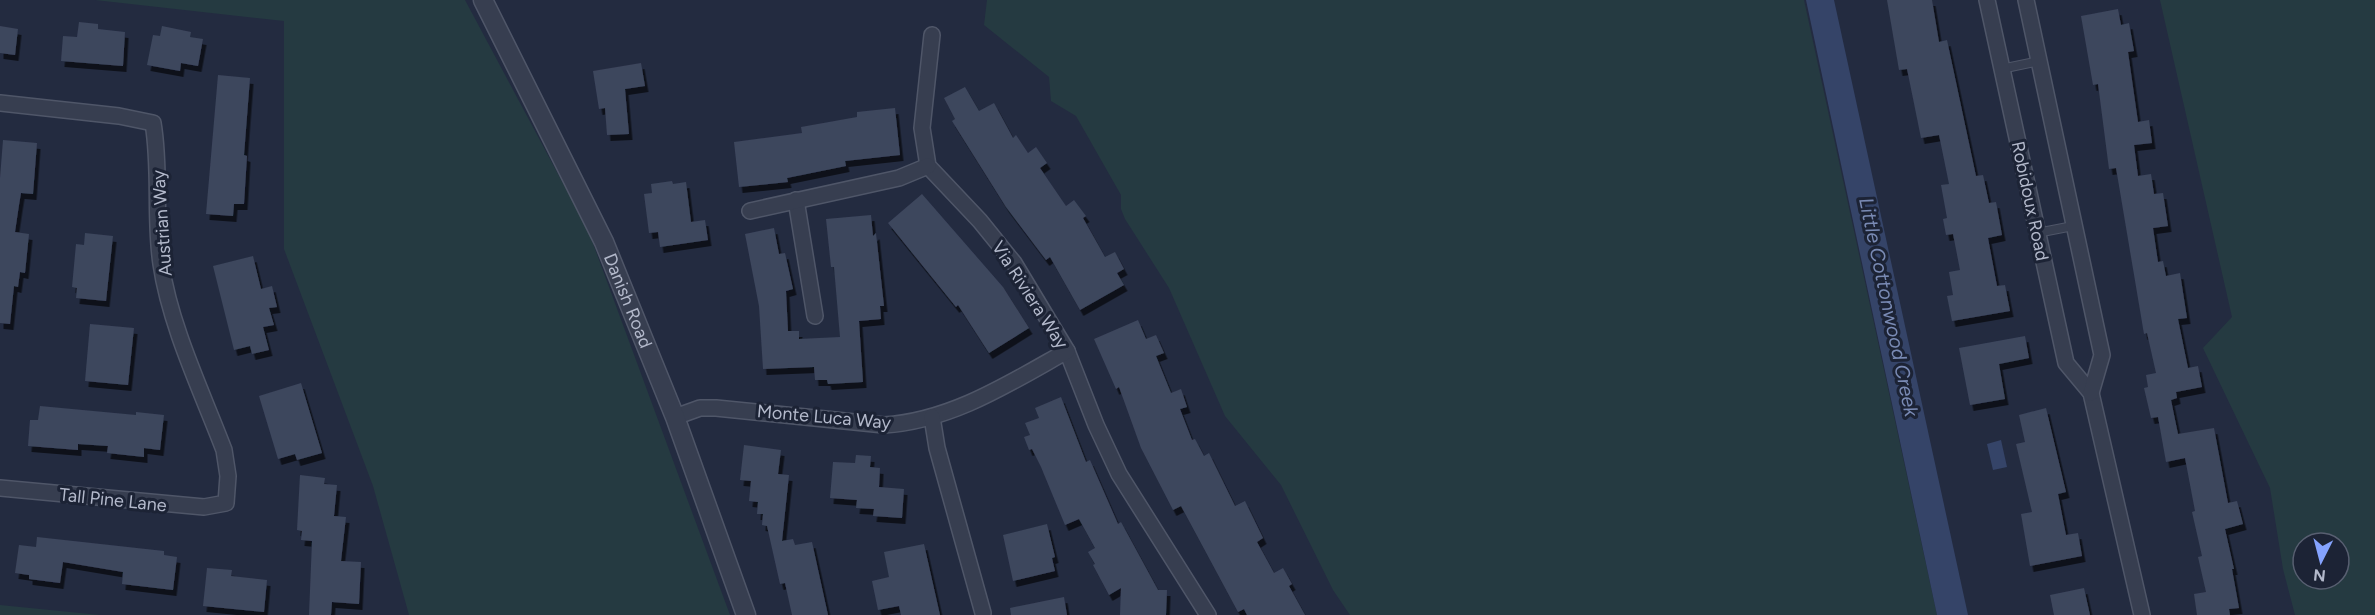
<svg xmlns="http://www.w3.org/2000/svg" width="2375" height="615" viewBox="0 0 2375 615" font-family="Figtree,sans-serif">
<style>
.green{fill:#253a41;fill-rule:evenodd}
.water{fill:#354468}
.building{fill:#3d465d;filter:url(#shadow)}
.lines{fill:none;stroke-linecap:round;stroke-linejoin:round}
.service-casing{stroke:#4f5668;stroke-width:10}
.minor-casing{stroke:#4f5668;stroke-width:18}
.tertiary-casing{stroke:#4f5668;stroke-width:21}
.service{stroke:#373e50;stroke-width:8}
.minor{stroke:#373e50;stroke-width:15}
.tertiary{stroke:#373e50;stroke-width:18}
.labels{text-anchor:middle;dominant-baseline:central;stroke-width:6;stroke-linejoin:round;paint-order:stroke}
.street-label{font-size:18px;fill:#b3b9cb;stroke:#1c2335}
.water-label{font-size:20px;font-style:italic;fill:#798ab4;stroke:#1c2335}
</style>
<defs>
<filter id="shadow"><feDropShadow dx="3.5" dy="6" stdDeviation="0" flood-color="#0009"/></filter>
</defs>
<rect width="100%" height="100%" fill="#232b40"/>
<!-- green -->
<g class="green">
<polygon points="95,0 465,0 588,230 730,615 409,615 373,486 284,249 284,21"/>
<polygon points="987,0 1804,0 1937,615 1350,615 1333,590 1281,485 1225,416 1169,288 1125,219 1121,209 1121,195 1076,116 1051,101 1049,77 984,25"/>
<path d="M2160,0H2375V615H2295L2283,569L2270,488L2203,348L2232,317ZM2303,543H2339V579H2303Z"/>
<polygon points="0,605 100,615 0,615"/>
</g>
<!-- water -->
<g class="water">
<polygon points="1806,0 1834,0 1968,615 1937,615"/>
<polygon points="2001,440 2007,467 1993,470 1987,444"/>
</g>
<!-- building -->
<g class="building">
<polygon points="1887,0 1932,0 1939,42 1947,40 1976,176 1983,175 1989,203 1996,202 2002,235 1988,238 1997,286 2005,285 2010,311 1952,321 1947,296 1953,295 1949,272 1960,270 1953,234 1946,235 1943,219 1947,218 1941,185 1949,184 1939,135 1921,138 1907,69 1899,70"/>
<polygon points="2118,9 2121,25 2129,23 2134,51 2128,52 2138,122 2149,120 2152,143 2134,145 2138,176 2151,174 2154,194 2163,193 2168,226 2153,228 2158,262 2163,261 2166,276 2180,273 2187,318 2178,319 2188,368 2198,366 2202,387 2176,392 2177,398 2171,400 2178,434 2214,428 2228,503 2237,501 2243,524 2225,529 2234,569 2232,569 2239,608 2229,609 2230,615 2197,615 2194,594 2206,592 2198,557 2202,556 2192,512 2195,511 2185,458 2166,462 2158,417 2151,418 2144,388 2148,387 2146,375 2156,373 2147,333 2144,334 2116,168 2109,169 2098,84 2093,85 2081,16"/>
<polygon points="79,22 98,24 98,29 125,32 123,66 61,61 63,36 77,37"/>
<polygon points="0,26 18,29 15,55 0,53"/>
<polygon points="162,26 191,32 190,37 203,39 198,66 181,63 180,71 147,65 153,35 160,36"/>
<polygon points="641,63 645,86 625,89 629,134 607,135 605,108 599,109 593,71"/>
<polygon points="218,75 250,78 244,155 247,156 244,204 234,204 233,216 206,214"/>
<polygon points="965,87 979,111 994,103 1013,138 1016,135 1028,153 1036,147 1047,163 1040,168 1066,206 1074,200 1086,216 1083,218 1105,257 1115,252 1124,269 1117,273 1124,285 1080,310 1050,257 1046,260 1006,207 952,121 955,119 944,98"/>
<polygon points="895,108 900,155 845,161 846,166 787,178 788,182 739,187 734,142 802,133 801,127 857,117 857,112"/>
<polygon points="3,140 37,143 33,194 21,193 19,205 15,232 29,234 25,273 20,272 18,287 14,286 10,324 0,323 0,178"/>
<polygon points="672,181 673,184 686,182 691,222 705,220 708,240 660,247 658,232 649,233 644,194 652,193 651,184"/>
<polygon points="922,194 1003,287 1029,328 989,353 958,305 956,307 888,223"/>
<polygon points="871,215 873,236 876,233 884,306 880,306 881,319 859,321 863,382 828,384 827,380 815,380 814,367 763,369 759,306 745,234 774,228 779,254 785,253 793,289 786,291 788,331 799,331 799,339 840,337 834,267 831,267 826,219"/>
<polygon points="85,233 113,236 106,301 76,298 77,288 72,287 76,244 84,245"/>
<polygon points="253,256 261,289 272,286 277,307 269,308 274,325 263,327 269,350 252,354 250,346 234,350 213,266"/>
<polygon points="1138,320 1146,339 1156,335 1164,353 1156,356 1171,393 1181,389 1187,407 1180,409 1192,440 1195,439 1204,456 1209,453 1235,506 1245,501 1263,538 1257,542 1274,573 1283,568 1292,584 1289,586 1305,615 1247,615 1244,609 1238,612 1181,506 1173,510 1141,448 1119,387 1116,389 1094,339"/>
<polygon points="90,324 134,328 128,385 85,381"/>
<polygon points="2025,336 2029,358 1999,364 2005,399 1970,405 1959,348"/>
<polygon points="301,383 322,453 297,460 295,454 278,459 259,396"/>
<polygon points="1061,397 1086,462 1090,460 1118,524 1121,522 1158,590 1167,590 1166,615 1120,615 1121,588 1109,595 1093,565 1095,564 1088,552 1095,548 1079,519 1065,525 1041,467 1032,449 1029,450 1024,437 1030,435 1025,423 1039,418 1035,408"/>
<polygon points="40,406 136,415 136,412 164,415 160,450 144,448 144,457 107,453 108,446 78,444 78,450 28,446 30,420 38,420"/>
<polygon points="2046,408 2066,492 2058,494 2066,535 2078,533 2082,556 2030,566 2021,514 2032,512 2016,444 2025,442 2019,415"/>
<polygon points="744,445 781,450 778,474 789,475 782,541 793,539 795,545 812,542 828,615 792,615 785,583 780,584 767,526 762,525 763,514 757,514 758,502 749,501 751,481 740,480"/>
<polygon points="856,455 871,456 870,467 880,468 879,487 904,489 902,518 873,516 874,509 856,508 857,500 830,498 833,462 855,463"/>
<polygon points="300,475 325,478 324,484 337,485 334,516 346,517 341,561 361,562 359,604 332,602 331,615 309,615 312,541 301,540 302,531 297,530"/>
<polygon points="1047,524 1055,557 1052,558 1055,571 1013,581 1003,535"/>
<polygon points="37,537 164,551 164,555 177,557 173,590 122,584 123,572 63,562 60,583 29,579 29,575 15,573 19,545 36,547"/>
<polygon points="924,544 940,615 901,615 899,606 878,610 872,581 889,577 884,552"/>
<polygon points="207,568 232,570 231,576 267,580 264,612 203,606"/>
<polygon points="2084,588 2090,615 2054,615 2050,595"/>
<polygon points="1064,597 1067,615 1011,615 1010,608"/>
</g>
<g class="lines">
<defs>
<g id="service">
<polyline points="2001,69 2039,61"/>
<polyline points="2037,233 2073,226"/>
</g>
<g id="minor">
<polyline points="1987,0 2066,363 2091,393 2142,615"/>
<polyline points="2026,0 2102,355 2091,393"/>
<polyline points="932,35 922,128 928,166 980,221 1014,263 1067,351 1096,425 1119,474 1208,615"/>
<path d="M0,103L119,116L153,123C161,170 154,217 161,264C170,326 202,392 224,450L228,476L226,503L204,507L0,488"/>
<polyline points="796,200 815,316"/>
<polyline points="750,211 899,178 928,166"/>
<path d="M675,417L700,408H716L884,425C951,421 1010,383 1067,351"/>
<polyline points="932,417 937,448 983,613"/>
</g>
<g id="tertiary">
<path id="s1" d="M483,0L604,242L675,417L746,615"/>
</g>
</defs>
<!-- service casing -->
<use href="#service" class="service-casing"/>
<!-- minor casing -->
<use href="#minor" class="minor-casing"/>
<!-- tertiary casing -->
<use href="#tertiary" class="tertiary-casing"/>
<!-- service -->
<use href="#service" class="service"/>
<!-- minor -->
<use href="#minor" class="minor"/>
<!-- tertiary -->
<use href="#tertiary" class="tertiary"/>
</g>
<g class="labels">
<!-- street labels -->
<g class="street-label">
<text transform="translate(2030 201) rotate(78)">Robidoux Road</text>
<text transform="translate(162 223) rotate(-94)">Austrian Way</text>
<text transform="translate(1030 295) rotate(57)">Via Riviera Way</text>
<text stroke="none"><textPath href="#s1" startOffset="334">Danish Road</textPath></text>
<text transform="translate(824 417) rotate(5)">Monte Luca Way</text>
<text transform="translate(113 500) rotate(6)">Tall Pine Lane</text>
</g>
<!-- water labels -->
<g class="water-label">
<text transform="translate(1889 307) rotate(78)">Little Cottonwood Creek</text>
</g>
</g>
<!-- north arrow -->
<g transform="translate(2321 561) rotate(186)"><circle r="28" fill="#1c2335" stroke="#585f71" stroke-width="1.5"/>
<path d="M0-4.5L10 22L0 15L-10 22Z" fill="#85a3fe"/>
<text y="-9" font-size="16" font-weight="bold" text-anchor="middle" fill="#b3b9cb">N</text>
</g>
</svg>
